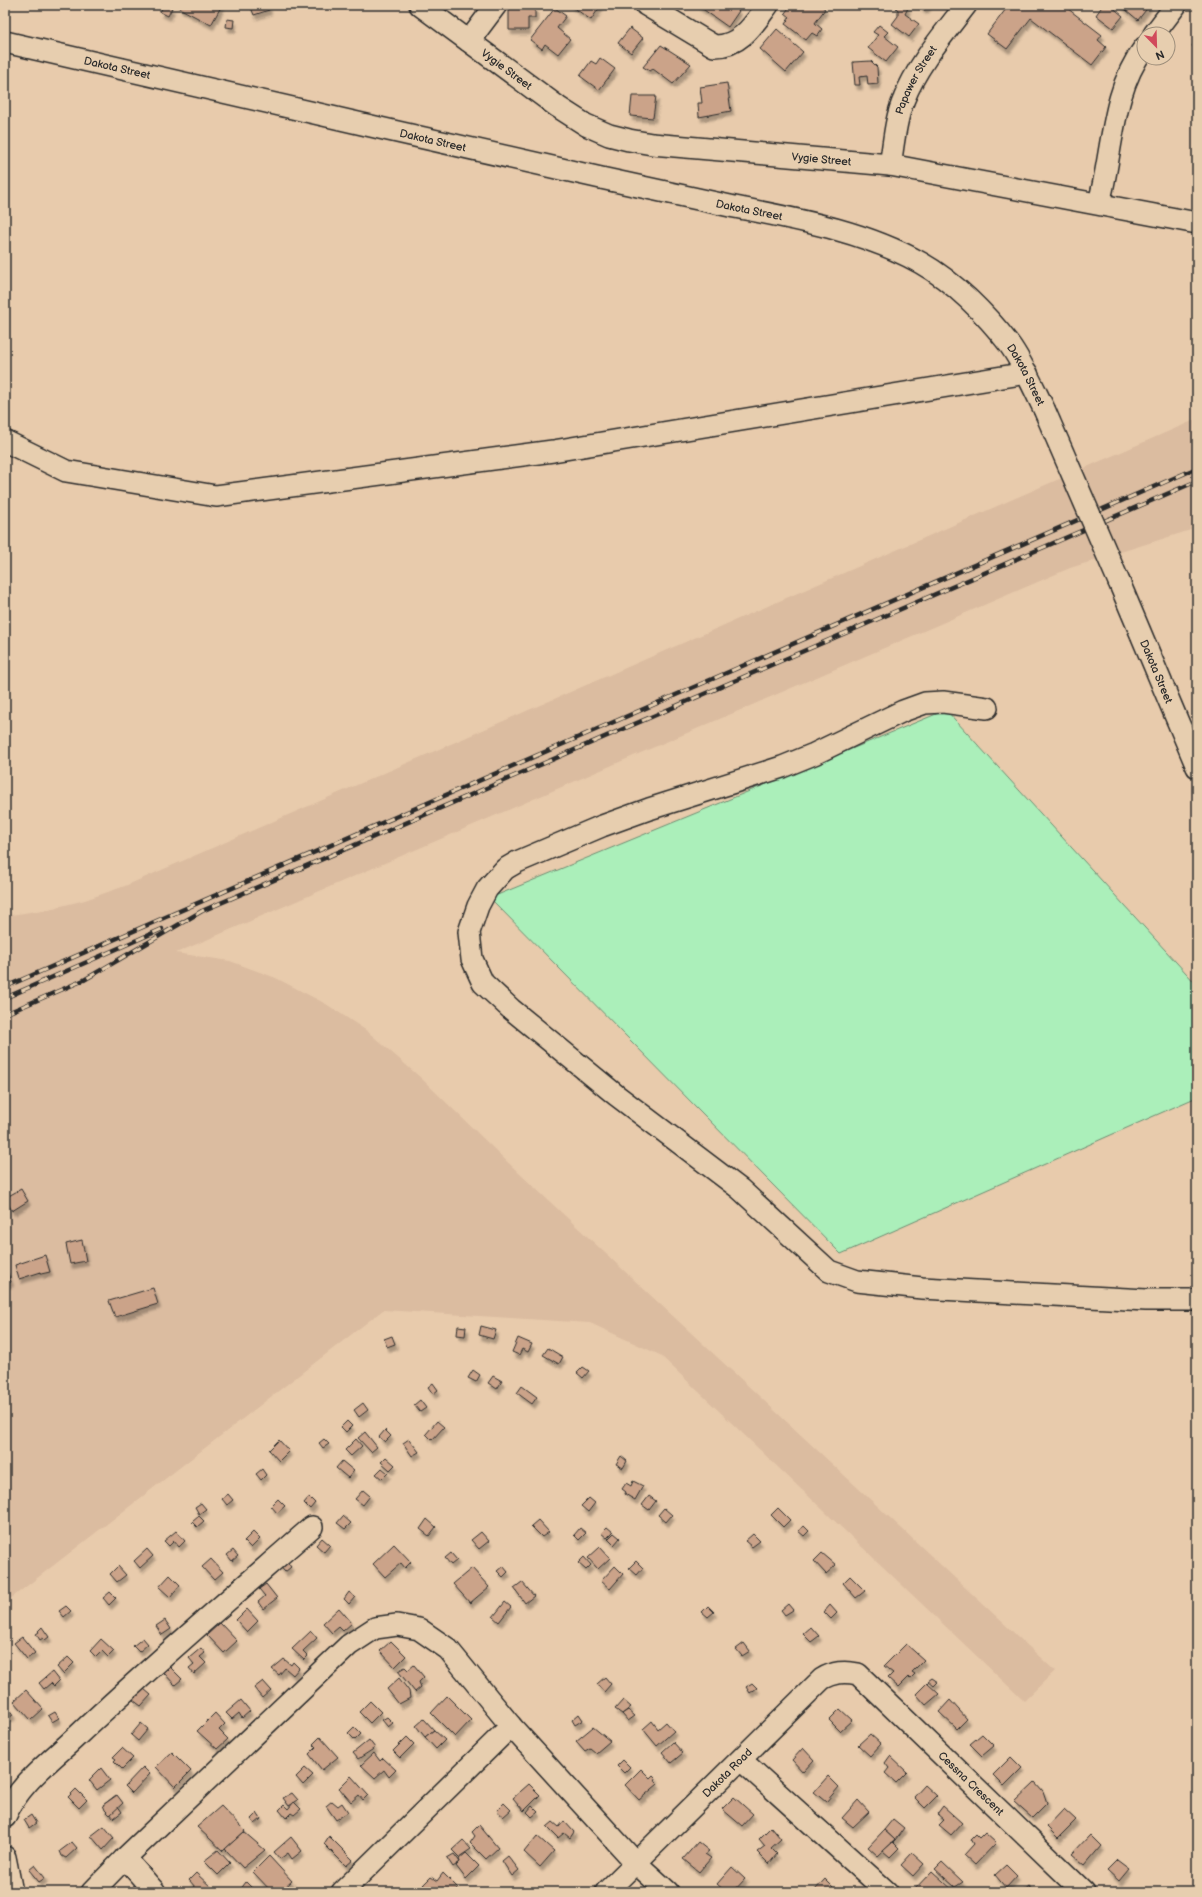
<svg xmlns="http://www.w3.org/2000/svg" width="1202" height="1897" viewBox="0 0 1202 1897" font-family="'Balsamiq Sans',sans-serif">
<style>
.built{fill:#dbbca0}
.green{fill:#abefba;stroke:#6b8d72}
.building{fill:#cba389;stroke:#2b2b2b;filter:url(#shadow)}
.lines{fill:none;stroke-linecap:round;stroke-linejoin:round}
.minor-casing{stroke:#2b2b2b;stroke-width:24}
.minor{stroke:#e7ceaf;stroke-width:21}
.rail-casing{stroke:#2b2b2b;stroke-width:4.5}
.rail{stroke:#e7ceaf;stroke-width:3;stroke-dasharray:9;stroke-linecap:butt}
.minor-bridge-casing{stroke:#2b2b2b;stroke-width:24;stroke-linecap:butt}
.minor-bridge{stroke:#e7ceaf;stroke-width:21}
.labels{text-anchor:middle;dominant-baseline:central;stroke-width:4;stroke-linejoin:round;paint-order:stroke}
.street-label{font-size:11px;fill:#2b2b2b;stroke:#e7ceaf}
</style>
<defs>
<filter id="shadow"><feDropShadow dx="2.5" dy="4.5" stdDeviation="1" flood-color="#0004"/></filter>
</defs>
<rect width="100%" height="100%" fill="#e8cbac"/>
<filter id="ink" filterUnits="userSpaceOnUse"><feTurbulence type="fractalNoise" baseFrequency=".025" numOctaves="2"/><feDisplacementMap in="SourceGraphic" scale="8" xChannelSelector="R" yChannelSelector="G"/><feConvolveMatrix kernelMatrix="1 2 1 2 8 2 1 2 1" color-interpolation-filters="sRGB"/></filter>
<g filter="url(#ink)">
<!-- built -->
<polygon class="built" points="1197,419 1197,528 1070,568 176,953 230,961 276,978 326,1004 367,1031 421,1078 520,1174 1055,1671 1024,1701 660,1355 590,1323 383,1310 5,1603 5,916 49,909 85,900 125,886"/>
<!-- green -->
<polygon class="green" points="946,710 1197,985 1197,1097 841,1254 490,898"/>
<!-- building -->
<g class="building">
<polygon points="164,5 172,8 168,16 160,12"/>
<polygon points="181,5 222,5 211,25 179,8"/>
<polygon points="250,5 268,5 269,10 254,15"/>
<polygon points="570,5 601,5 591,20"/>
<polygon points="697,5 735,5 733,7 739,11 728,27"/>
<polygon points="791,5 820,5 825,9 815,23 822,29 817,36 812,33 806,40 785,24 790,17 785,13"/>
<polygon points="898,5 904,5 908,8 905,14 919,24 909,37 892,24 898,16 898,10 896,8"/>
<polygon points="918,5 929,5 924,10"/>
<polygon points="1009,5 1063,5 1102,35 1098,40 1106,47 1092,65 1031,18 1007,49 987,34"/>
<polygon points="1103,5 1110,5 1123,16 1113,28 1096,15"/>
<polygon points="1120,5 1148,5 1149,6 1138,20"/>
<polygon points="509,8 535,8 535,18 528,18 528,30 509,30"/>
<polygon points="555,8 566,16 557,28 570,39 558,54 545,44 542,49 530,40"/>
<polygon points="227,19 234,20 233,28 226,27"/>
<polygon points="879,25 888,32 884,36 898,47 886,62 868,48 878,35 873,32"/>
<polygon points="630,28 643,38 631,53 618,43"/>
<polygon points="777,29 803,52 786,72 760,49"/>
<polygon points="1197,40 1197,50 1192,46"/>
<polygon points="661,45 691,64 673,84 653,69 650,71 643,67"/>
<polygon points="600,58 615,69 599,90 580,76 591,61 596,64"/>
<polygon points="871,61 877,67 878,84 868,85 867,76 859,77 860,85 855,85 853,62"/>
<polygon points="727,83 731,111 699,117 698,103 702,103 700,87"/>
<polygon points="632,96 656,96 653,118 630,116"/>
<polygon points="21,1189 28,1201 12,1211 5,1198"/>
<polygon points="82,1240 86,1261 70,1264 66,1244"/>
<polygon points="45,1255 50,1272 41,1274 41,1272 19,1279 15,1265"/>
<polygon points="8,1273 11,1282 5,1284 5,1274"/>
<polygon points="153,1288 158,1304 115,1317 109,1301"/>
<polygon points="458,1326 466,1327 465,1336 457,1335"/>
<polygon points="481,1326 496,1330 493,1339 479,1335"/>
<polygon points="392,1336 395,1344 387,1347 384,1339"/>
<polygon points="518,1338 532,1344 528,1352 522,1349 519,1355 512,1352"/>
<polygon points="548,1348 563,1357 559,1364 543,1355"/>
<polygon points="583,1367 589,1371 583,1378 577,1373"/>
<polygon points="473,1370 480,1375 476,1382 468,1378"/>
<polygon points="493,1376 502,1381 497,1389 488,1383"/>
<polygon points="433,1383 438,1390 433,1394 428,1387"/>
<polygon points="522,1386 537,1397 532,1404 517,1393"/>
<polygon points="420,1400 426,1408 420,1412 414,1405"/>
<polygon points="363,1403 368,1410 359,1417 354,1410"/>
<polygon points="347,1421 352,1426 346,1432 341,1427"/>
<polygon points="437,1421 444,1427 432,1440 426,1434"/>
<polygon points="385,1430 391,1436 385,1442 379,1437"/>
<polygon points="365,1432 377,1447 371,1452 358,1438"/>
<polygon points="324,1439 329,1444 323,1448 319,1443"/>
<polygon points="356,1439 362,1446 351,1456 345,1450"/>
<polygon points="409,1439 419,1452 412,1456 403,1443"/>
<polygon points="279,1440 289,1451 279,1461 269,1450"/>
<polygon points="621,1456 627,1461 623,1468 616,1464"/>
<polygon points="386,1457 395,1465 390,1470 381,1462"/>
<polygon points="342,1461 354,1471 348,1478 336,1468"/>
<polygon points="382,1468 388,1473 382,1479 376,1474"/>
<polygon points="262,1469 266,1475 261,1480 256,1474"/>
<polygon points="633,1481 643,1486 635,1500 625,1494 626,1492 622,1489 626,1483 631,1486"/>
<polygon points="363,1490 370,1496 363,1505 355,1499"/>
<polygon points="228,1494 233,1500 227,1505 222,1499"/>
<polygon points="649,1496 656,1501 649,1510 642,1505"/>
<polygon points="309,1497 315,1503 310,1509 304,1503"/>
<polygon points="589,1498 595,1503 588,1512 581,1506"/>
<polygon points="278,1499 285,1506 277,1513 271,1506"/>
<polygon points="201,1503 206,1509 199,1514 195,1507"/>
<polygon points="664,1508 672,1515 666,1522 658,1515"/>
<polygon points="778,1508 790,1520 783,1527 771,1515"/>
<polygon points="199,1516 204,1521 197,1527 192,1522"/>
<polygon points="343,1516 351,1523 345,1529 337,1523"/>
<polygon points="427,1519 436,1527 429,1536 420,1529"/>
<polygon points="538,1520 549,1532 542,1537 531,1526"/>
<polygon points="804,1526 809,1531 804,1536 798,1531"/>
<polygon points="607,1527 613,1532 607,1538 601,1533"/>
<polygon points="580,1528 586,1533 579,1540 574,1535"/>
<polygon points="176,1531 185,1541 179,1547 174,1541 169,1546 164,1541"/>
<polygon points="253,1532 260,1539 251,1548 244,1541"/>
<polygon points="481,1532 489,1541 479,1549 471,1540"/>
<polygon points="614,1533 620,1538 614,1545 608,1539"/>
<polygon points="753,1534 760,1541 752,1547 745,1541"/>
<polygon points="322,1538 330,1545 324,1552 316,1545"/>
<polygon points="394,1544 411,1562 405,1568 401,1563 385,1577 373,1564"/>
<polygon points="600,1547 610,1558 598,1569 588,1558"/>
<polygon points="147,1549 153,1556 140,1568 134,1561"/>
<polygon points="233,1550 238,1556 232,1561 227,1555"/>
<polygon points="451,1553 457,1560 451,1565 445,1558"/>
<polygon points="822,1553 836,1565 826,1574 814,1561"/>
<polygon points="584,1557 591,1565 586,1570 578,1563"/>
<polygon points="284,1558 291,1567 285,1572 278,1564"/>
<polygon points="211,1559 223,1572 214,1580 202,1567"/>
<polygon points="636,1561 643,1568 637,1575 629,1568"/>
<polygon points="118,1566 126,1575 117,1582 110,1574"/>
<polygon points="503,1566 508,1572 503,1577 497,1571"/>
<polygon points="615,1566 623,1574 610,1589 601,1581"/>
<polygon points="472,1568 489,1587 470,1603 453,1584"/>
<polygon points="170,1575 180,1585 170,1597 159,1587"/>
<polygon points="850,1576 865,1591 856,1598 843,1583"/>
<polygon points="522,1582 534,1596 525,1603 514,1588"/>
<polygon points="266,1584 277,1598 263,1609 258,1602 265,1596 259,1589"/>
<polygon points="110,1592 116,1598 109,1605 103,1598"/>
<polygon points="349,1592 355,1597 349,1604 344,1599"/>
<polygon points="505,1602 511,1607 499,1622 493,1617"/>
<polygon points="788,1604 793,1610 785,1615 781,1610"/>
<polygon points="830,1605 837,1613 831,1619 824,1612"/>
<polygon points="66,1606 71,1611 64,1617 59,1611"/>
<polygon points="708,1606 714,1612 708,1617 702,1612"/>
<polygon points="339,1608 352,1623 343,1631 339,1627 332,1633 323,1623"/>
<polygon points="247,1609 258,1621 247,1632 236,1620"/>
<polygon points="165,1620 171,1629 162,1635 156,1626"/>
<polygon points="220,1623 237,1641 224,1653 207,1635"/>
<polygon points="42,1627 49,1637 45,1640 43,1638 40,1640 36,1634 39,1632 38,1631"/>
<polygon points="811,1627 819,1636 811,1642 803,1634"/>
<polygon points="311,1631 317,1638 303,1651 308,1656 304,1660 292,1649"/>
<polygon points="22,1637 35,1653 27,1659 14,1643"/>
<polygon points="143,1638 148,1644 139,1652 133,1646"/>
<polygon points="101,1639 114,1651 108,1657 102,1651 96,1657 90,1651"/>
<polygon points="391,1641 406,1656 395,1667 380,1651"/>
<polygon points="744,1643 750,1651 742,1656 736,1649"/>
<polygon points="906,1644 924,1660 912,1672 915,1674 910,1679 908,1677 898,1687 888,1678 893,1673 884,1666"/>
<polygon points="201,1648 205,1653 200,1657 206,1663 194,1674 189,1668 194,1664 189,1658"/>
<polygon points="68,1657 74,1663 63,1674 57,1667"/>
<polygon points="284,1659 291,1665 293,1662 299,1668 293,1675 285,1668 279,1675 272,1669"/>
<polygon points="414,1665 424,1677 419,1682 421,1687 415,1692 398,1671 405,1667 408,1670"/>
<polygon points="170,1667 182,1679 175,1685 164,1673"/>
<polygon points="52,1672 59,1681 54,1686 51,1683 44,1689 39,1683"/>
<polygon points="605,1677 611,1684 604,1692 597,1684"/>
<polygon points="399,1678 409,1691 410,1698 399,1704 387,1689"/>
<polygon points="932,1678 938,1682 934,1686 928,1681"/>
<polygon points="263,1681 271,1690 262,1698 254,1688"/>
<polygon points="752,1683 757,1688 750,1693 746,1687"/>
<polygon points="927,1683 939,1694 926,1705 916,1694"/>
<polygon points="144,1689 151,1695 141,1706 133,1700"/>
<polygon points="26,1690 43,1709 31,1720 14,1701"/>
<polygon points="447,1696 471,1720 455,1737 431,1713"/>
<polygon points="241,1700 250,1711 242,1718 239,1713 232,1719 226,1713"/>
<polygon points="623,1700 631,1707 622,1714 615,1709"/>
<polygon points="950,1700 967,1719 957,1729 939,1712"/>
<polygon points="370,1701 381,1712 370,1723 359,1712"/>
<polygon points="8,1707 13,1715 5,1720 5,1709"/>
<polygon points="840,1709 852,1720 840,1731 829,1720"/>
<polygon points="628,1710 635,1716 628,1721 622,1714"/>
<polygon points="55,1712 59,1718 52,1722 48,1716"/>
<polygon points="215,1713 225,1724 219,1730 228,1739 217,1749 197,1731"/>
<polygon points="579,1714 583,1720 575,1725 572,1720"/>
<polygon points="387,1717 393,1723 388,1727 382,1720"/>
<polygon points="424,1719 434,1730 425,1737 416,1726"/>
<polygon points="652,1721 658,1729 666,1722 674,1731 657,1746 643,1729"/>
<polygon points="141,1723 148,1729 138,1741 131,1735"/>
<polygon points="354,1727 361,1734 355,1740 348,1733"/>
<polygon points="593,1727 610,1741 596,1753 590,1748 585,1751 576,1741"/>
<polygon points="434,1730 445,1740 436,1749 425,1737"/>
<polygon points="870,1734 881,1744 870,1756 858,1745"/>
<polygon points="982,1734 994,1746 982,1756 970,1744"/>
<polygon points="320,1737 338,1757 322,1770 309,1754 316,1747 313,1744"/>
<polygon points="407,1737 414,1744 400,1758 393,1751"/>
<polygon points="369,1740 375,1748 358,1759 353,1753"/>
<polygon points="673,1742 683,1753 671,1763 662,1752"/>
<polygon points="122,1748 133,1758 122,1769 114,1761 116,1759 113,1757"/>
<polygon points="803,1748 814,1760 803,1772 792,1760"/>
<polygon points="172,1752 191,1771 175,1787 156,1767"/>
<polygon points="374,1753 380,1761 383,1758 396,1770 389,1777 384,1770 375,1778 361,1765"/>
<polygon points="890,1756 907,1772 896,1783 885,1773 889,1768 885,1763"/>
<polygon points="1011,1757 1022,1768 1004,1786 993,1775"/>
<polygon points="623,1760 630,1767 624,1773 617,1766"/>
<polygon points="143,1767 150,1774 132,1793 125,1786"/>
<polygon points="101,1768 110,1780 97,1790 89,1780"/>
<polygon points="305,1768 313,1775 303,1785 296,1777"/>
<polygon points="641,1769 650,1778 653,1775 656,1778 655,1781 658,1784 639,1800 625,1785"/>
<polygon points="351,1776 368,1795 363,1800 359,1795 351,1802 339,1788"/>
<polygon points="828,1776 839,1787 826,1802 814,1792"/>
<polygon points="1035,1782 1043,1791 1047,1803 1032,1818 1014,1802"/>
<polygon points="529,1784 540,1795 524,1811 513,1798"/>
<polygon points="925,1785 937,1796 925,1808 914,1797"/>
<polygon points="76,1789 87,1800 79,1808 68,1797"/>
<polygon points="292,1793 298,1800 289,1806 283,1798"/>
<polygon points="116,1795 121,1802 117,1805 122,1812 114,1818 103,1805"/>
<polygon points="117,1795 123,1803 110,1815 105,1810 103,1805"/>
<polygon points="734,1797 753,1814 742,1826 722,1809"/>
<polygon points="858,1800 869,1812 853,1827 842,1818"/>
<polygon points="332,1801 338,1806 342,1803 348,1812 336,1820 326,1806"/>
<polygon points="294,1802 301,1809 294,1815 291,1813 286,1818 279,1810 284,1805 288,1809"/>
<polygon points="504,1803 511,1810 503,1817 497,1810"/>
<polygon points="221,1806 245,1831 223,1851 197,1827"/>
<polygon points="532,1806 538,1812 532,1817 527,1812"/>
<polygon points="943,1806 962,1823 951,1835 939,1825 944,1820 937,1814"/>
<polygon points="1064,1809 1076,1820 1058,1838 1047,1827"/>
<polygon points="257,1813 261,1819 255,1824 251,1819"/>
<polygon points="31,1815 36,1823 29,1828 24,1820"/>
<polygon points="893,1819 904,1828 895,1840 884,1830"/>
<polygon points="564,1821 574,1832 570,1838 564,1833 558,1838 547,1827 553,1822 559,1827"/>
<polygon points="479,1825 498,1848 486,1859 470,1843 475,1836 472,1832"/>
<polygon points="104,1826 114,1838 103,1850 91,1836"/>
<polygon points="771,1827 781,1839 771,1848 777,1854 769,1864 757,1852 765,1846 759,1839"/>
<polygon points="884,1830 895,1840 878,1856 868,1847"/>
<polygon points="244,1832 265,1850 243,1868 225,1849"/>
<polygon points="985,1833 996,1843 975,1865 964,1855 974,1844 971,1839 976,1834 980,1838"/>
<polygon points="1090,1835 1101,1846 1085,1865 1072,1854"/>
<polygon points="329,1836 353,1860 346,1866 324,1844"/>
<polygon points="537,1836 554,1851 540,1867 524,1852"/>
<polygon points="291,1837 302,1851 292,1859 288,1853 280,1859 274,1852"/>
<polygon points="463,1840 471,1849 459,1857 452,1850"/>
<polygon points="72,1842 77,1848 66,1858 62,1856 60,1851"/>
<polygon points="698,1842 709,1851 705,1854 711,1858 699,1872 683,1859"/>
<polygon points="893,1842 899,1848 890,1857 883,1851"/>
<polygon points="218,1850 230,1863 218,1875 204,1861"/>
<polygon points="466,1853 479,1866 466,1879 456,1866 460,1862 459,1859"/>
<polygon points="912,1853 924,1864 913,1876 901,1865"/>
<polygon points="454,1854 460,1862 453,1867 447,1858"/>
<polygon points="269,1856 292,1881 280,1892 272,1892 253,1872"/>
<polygon points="508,1856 519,1870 512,1876 502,1861"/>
<polygon points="1117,1860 1129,1869 1119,1881 1107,1870"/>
<polygon points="942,1862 963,1882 955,1887 935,1869"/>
<polygon points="35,1865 45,1878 39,1882 29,1870"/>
<polygon points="1006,1865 1017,1876 1006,1888 995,1875"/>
<polygon points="732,1867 745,1879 733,1892 726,1892 717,1884"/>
<polygon points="932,1871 954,1891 952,1892 912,1892"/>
<polygon points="196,1873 211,1887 206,1892 192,1892 196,1888 189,1880"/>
<polygon points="443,1873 458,1888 453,1892 432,1892 423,1885 431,1877 437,1881"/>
<polygon points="825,1879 835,1889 833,1892 817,1892 815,1890"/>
<polygon points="246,1882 253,1889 250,1892 243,1892 240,1890"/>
<polygon points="1028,1886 1034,1891 1033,1892 1022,1891"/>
<polygon points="1144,1887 1149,1892 1138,1892"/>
</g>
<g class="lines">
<defs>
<g id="minor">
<path id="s1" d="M420,5L558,107L586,125L609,135L629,140L652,144L890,165L1197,223"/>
<path d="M646,5L714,46C740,47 754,24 768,5"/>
<polyline points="1154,34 1176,5"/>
<polyline points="469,41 496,5"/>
<path id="s2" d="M5,42C204,87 402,134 601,178C644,187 687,197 730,206C795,219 862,230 921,263C953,281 986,314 1009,344C1023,363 1033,387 1044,409"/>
<path id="s3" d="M890,165C894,143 895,119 904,99C917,65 944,34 966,5"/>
<path d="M1099,203C1113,152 1111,92 1144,48"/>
<polyline points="5,441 66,471 216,496 553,451 1027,373"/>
<path id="s4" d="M1119,582L1197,767"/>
<polyline points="987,708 943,702 925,703 903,711 814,754 782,767 649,809 602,826 517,862 505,869 487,889 478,906 469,932 472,959 483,983 511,1009 616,1095 740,1189 829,1271 857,1281 922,1288 1146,1300 1197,1300"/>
<polyline points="741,1760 887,1892"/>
<path d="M5,1817C18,1784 52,1760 77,1736C153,1664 233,1596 312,1527"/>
<polyline points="5,1857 12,1892"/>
<polyline points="125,1858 155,1892"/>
<polyline points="92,1892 125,1858 349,1645 375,1628 397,1625 419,1629 448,1649 511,1726 636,1863 668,1892"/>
<polyline points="342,1892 511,1726"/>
<path id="s5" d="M606,1892L822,1679C834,1672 844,1671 858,1674L1084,1892"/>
</g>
</defs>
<!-- minor casing -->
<use href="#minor" class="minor-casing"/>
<!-- minor -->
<use href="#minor" class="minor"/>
<defs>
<g id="rail">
<polyline points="5,987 1197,468"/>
<polyline points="5,998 162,929"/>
<polyline points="5,1014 84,980 202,911 1197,481"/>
</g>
</defs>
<!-- rail casing -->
<use href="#rail" class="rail-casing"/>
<!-- rail -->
<use href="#rail" class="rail"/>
<defs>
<polyline id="minor-bridge" points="1044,409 1119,582"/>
</defs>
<!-- minor-bridge casing -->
<use href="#minor-bridge" class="minor-bridge-casing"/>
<!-- minor-bridge -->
<use href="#minor-bridge" class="minor-bridge"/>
</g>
</g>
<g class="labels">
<!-- street labels -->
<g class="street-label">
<text stroke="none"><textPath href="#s2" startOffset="115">Dakota Street</textPath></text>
<text stroke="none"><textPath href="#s1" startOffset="108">Vygie Street</textPath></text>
<text stroke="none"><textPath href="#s3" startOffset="90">Papawer Street</textPath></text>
<text stroke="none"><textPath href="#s2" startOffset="439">Dakota Street</textPath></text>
<text stroke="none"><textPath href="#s1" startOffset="444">Vygie Street</textPath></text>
<text stroke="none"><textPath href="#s2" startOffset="763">Dakota Street</textPath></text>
<text stroke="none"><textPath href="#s2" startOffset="1099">Dakota Street</textPath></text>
<text stroke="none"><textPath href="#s4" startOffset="97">Dakota Street</textPath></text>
<text stroke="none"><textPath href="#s5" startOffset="170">Dakota Road</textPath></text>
<text stroke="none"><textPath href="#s5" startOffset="498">Cessna Crescent</textPath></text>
</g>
</g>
<!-- margin -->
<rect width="1202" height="1897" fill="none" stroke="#e7ceaf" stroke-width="20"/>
<rect x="10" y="10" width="1182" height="1877" fill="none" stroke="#2b2b2b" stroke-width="1.5" filter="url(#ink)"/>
<!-- north arrow -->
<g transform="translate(1156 46) rotate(157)"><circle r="19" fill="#e7ceaf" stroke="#9c8d7a"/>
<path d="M0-3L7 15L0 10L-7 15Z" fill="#d1495b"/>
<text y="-6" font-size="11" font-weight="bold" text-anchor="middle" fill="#2b2b2b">N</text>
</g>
</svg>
